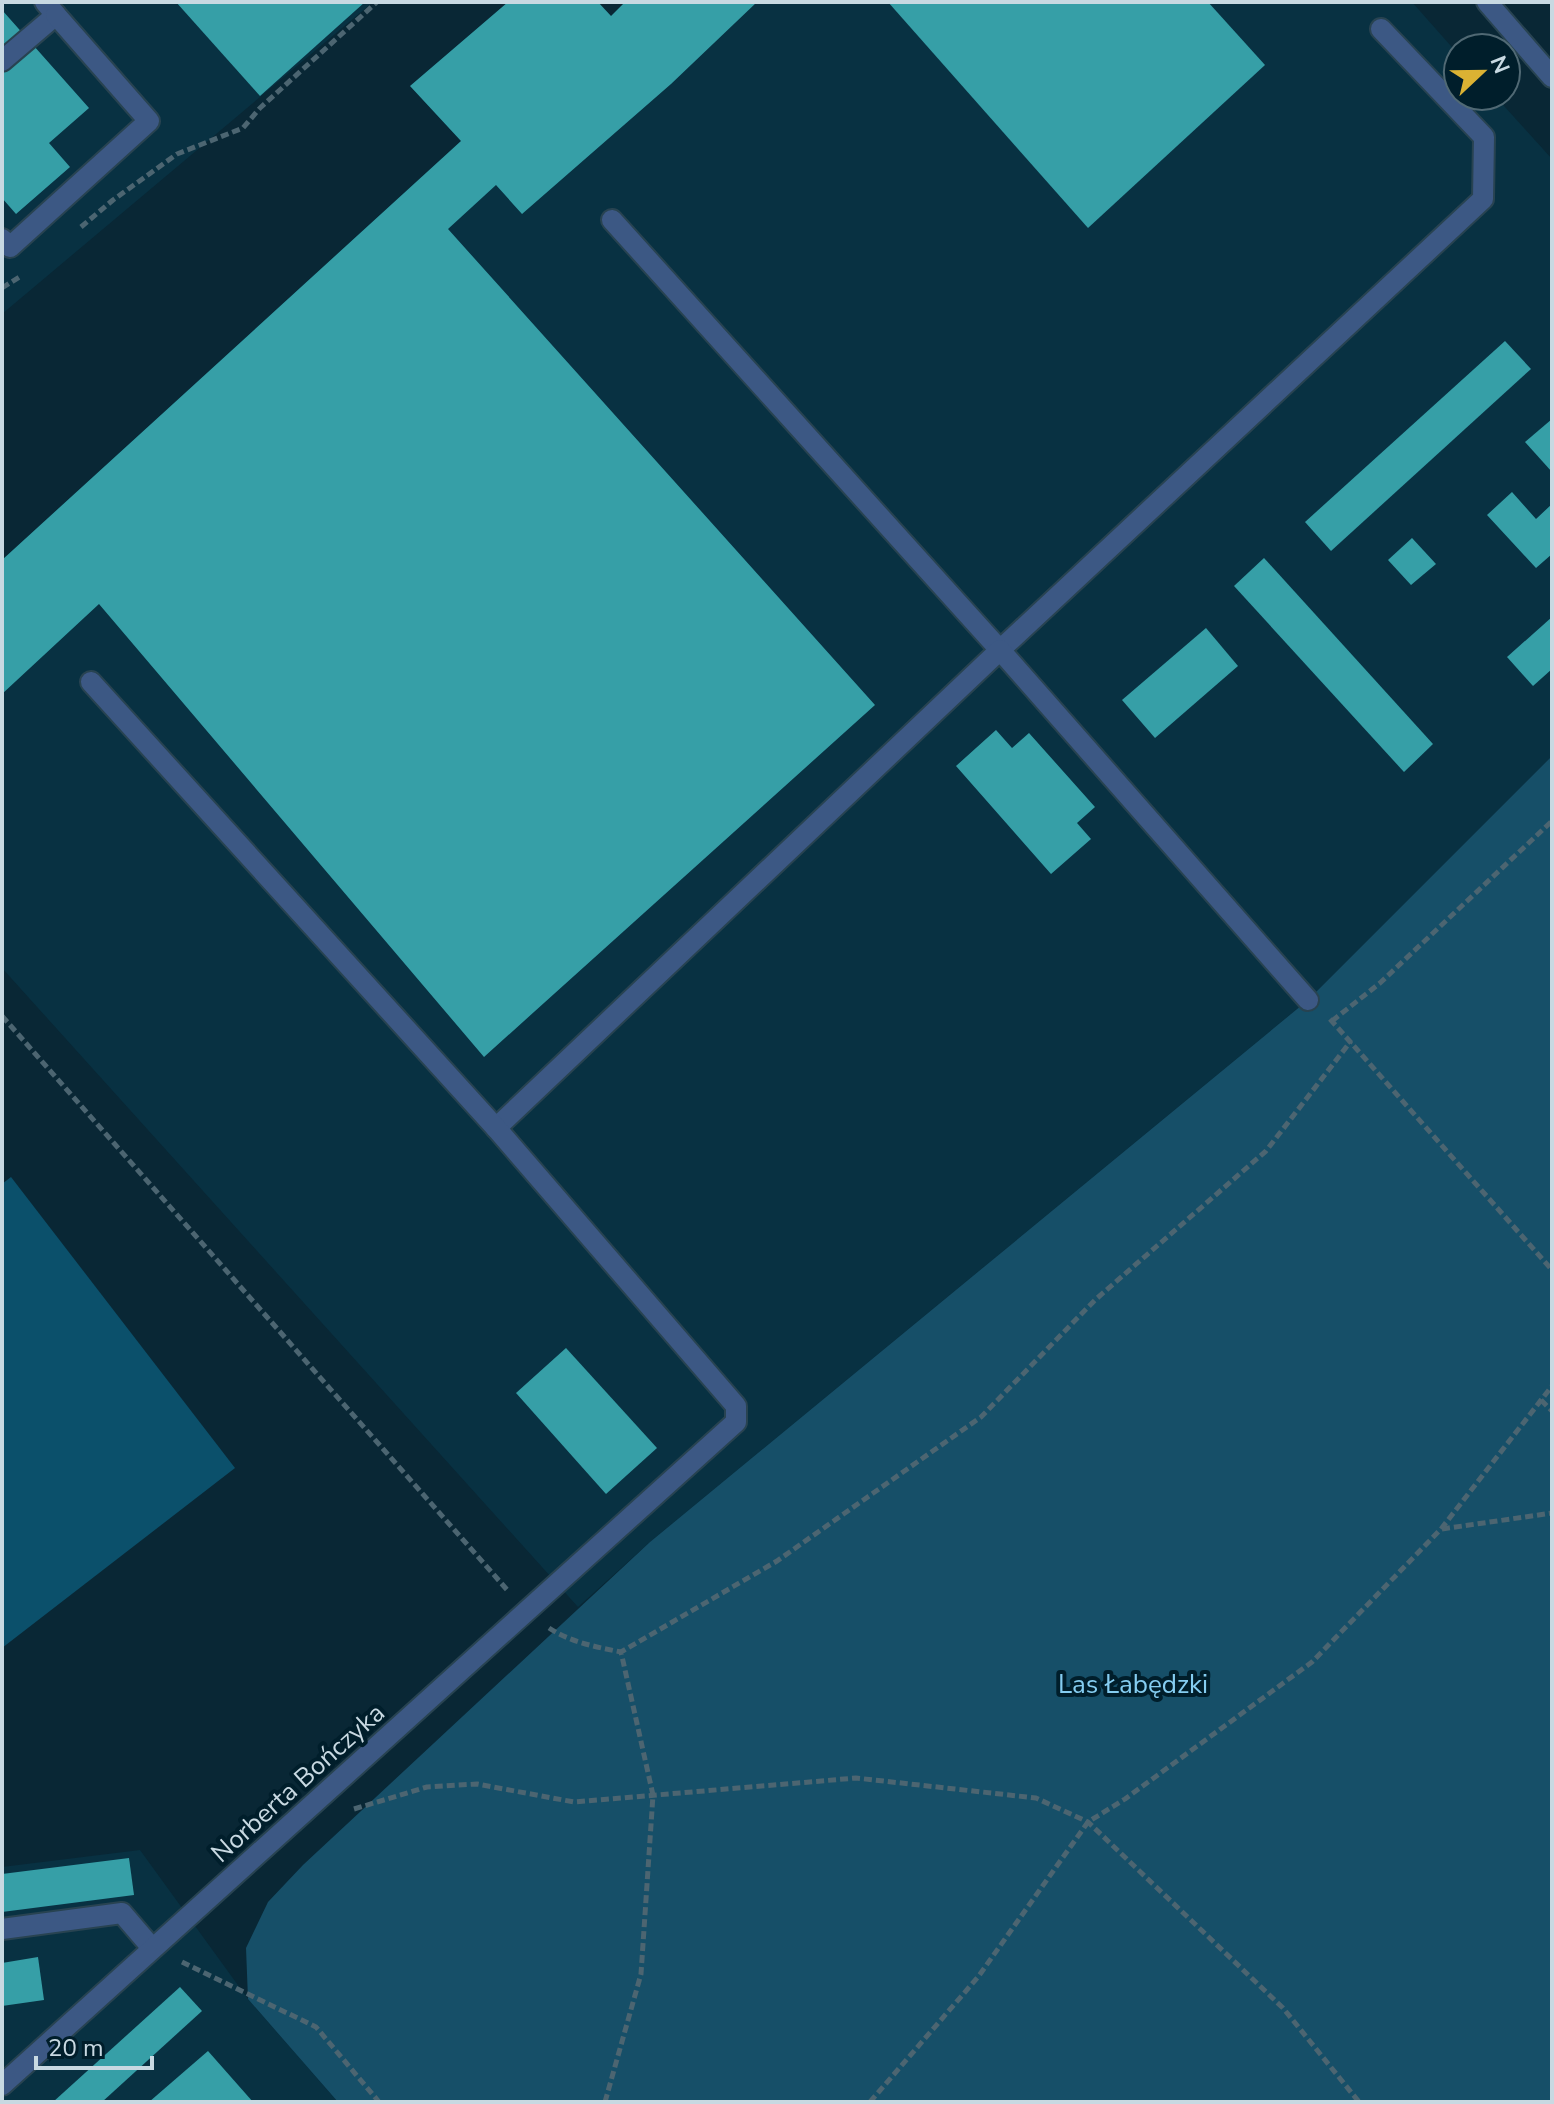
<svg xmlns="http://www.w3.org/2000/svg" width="1554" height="2104" viewBox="0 0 1554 2104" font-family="'Nunito Sans',sans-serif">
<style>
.built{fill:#083142}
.green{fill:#0b506b}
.forest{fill:#164f68}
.building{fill:#369fa7}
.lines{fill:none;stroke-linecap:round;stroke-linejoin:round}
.minor-casing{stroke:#284351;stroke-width:24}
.path{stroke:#4c6571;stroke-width:5;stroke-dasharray:8 4;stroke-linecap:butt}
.minor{stroke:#3c5884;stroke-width:20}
.labels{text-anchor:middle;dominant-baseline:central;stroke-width:8;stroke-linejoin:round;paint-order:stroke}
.park-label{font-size:26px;fill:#85cdf1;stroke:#001e2b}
.street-label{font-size:26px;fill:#c8d9e2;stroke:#001e2b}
</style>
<rect width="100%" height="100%" fill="#092735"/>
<!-- built -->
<g class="built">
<polygon points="2,2 373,2 2,314"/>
<polygon points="508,2 598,2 611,16 625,2 1412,2 1458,54 1458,96 1495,96 1552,159 1552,756 1308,1000 650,1542 578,1607 2,968 2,560 461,141 410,86"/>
<polygon points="140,1850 248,1999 338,2102 2,2102 2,1867"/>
</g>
<!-- green -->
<polygon class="green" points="11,1177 235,1468 2,1648 2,1184"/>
<!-- forest -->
<polygon class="forest" points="1552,756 1552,2102 338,2102 248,1999 246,1948 268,1902 303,1865 650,1542 1308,1000"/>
<!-- building -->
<g class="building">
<polygon points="176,2 365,2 260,96"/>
<polygon points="508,2 598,2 611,16 625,2 757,2 671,84 522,214 496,185 448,229 875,705 484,1057 99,604 2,694 2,560 461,141 410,86"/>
<polygon points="888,2 1208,2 1265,65 1088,228"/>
<polygon points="2,10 89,108 49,143 70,167 16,214 2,198"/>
<polygon points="1505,341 1531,369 1331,551 1305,522"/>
<polygon points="1552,419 1552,472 1525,442"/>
<polygon points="1512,492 1536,519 1552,504 1552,554 1536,568 1487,515"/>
<polygon points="1412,538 1436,564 1411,585 1388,560"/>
<polygon points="1264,558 1433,744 1404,772 1234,586"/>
<polygon points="1552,617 1552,669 1533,686 1507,657"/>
<polygon points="1206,628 1238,666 1155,738 1122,700"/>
<polygon points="996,730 1012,748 1029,733 1095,807 1077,823 1091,839 1051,874 956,766"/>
<polygon points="566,1348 657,1448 606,1494 516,1393"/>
<polygon points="129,1858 134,1895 2,1912 2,1874"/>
<polygon points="38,1957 44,2000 2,2006 2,1963"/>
<polygon points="180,1987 202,2011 102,2102 53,2102"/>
<polygon points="208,2051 253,2102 149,2102"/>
</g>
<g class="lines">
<defs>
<g id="minor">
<polyline points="1487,2 1552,77"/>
<polyline points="2,61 56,15 45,2"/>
<polyline points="612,220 1000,650 1483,199 1484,137 1381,29"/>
<polyline points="2,239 10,247 149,121 56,15"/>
<polyline points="496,1128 1000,650 1308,1000"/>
<polyline points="2,1929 122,1913 152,1948"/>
<path d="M2,2085C246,1862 493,1644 736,1422V1406L496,1128L91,682"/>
</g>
</defs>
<!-- minor casing -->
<use href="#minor" class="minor-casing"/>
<!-- path -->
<g class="path">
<polyline points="81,227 113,200 177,154 243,128 260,108 377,2"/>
<polyline points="2,288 21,276"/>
<polyline points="2,1016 509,1592"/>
<polyline points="1330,1019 1552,1270"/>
<polyline points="1332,1021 1380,983 1552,821"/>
<polyline points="1541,1400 1552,1411"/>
<polyline points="1442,1529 1552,1513"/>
<path d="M549,1628C570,1642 596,1647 621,1652"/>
<polyline points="354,1809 427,1787 477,1784 574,1802 856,1778 1036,1798 1088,1822 1283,2008 1359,2102"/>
<polyline points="182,1962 316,2027 379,2102"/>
<polyline points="605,2102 641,1974 653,1795 621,1652 777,1561 981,1417 1095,1300 1266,1151 1351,1041"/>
<polyline points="870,2102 978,1977 1088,1822 1125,1799 1312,1662 1441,1529 1552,1386"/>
</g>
<!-- minor -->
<use href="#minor" class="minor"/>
</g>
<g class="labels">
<!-- park labels -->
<g class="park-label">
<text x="1133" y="1684">Las Łabędzki</text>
</g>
<!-- street labels -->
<g class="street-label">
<text transform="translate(298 1783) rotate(-42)">Norberta Bończyka</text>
</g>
</g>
<!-- border -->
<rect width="1554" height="2104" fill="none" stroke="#c8d9e2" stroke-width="8"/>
<!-- north arrow -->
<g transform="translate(1482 72) rotate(68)"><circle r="38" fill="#001e2b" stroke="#506974" stroke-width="2"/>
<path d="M0-6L14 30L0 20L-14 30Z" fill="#dbb233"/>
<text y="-12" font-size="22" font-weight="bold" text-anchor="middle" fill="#c8d9e2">N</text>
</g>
<!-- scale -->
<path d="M36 2056v12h116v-12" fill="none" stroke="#c8d9e2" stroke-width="4"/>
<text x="48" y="2056" font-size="24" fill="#c8d9e2" stroke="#001e2b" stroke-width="6" paint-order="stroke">20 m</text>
</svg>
